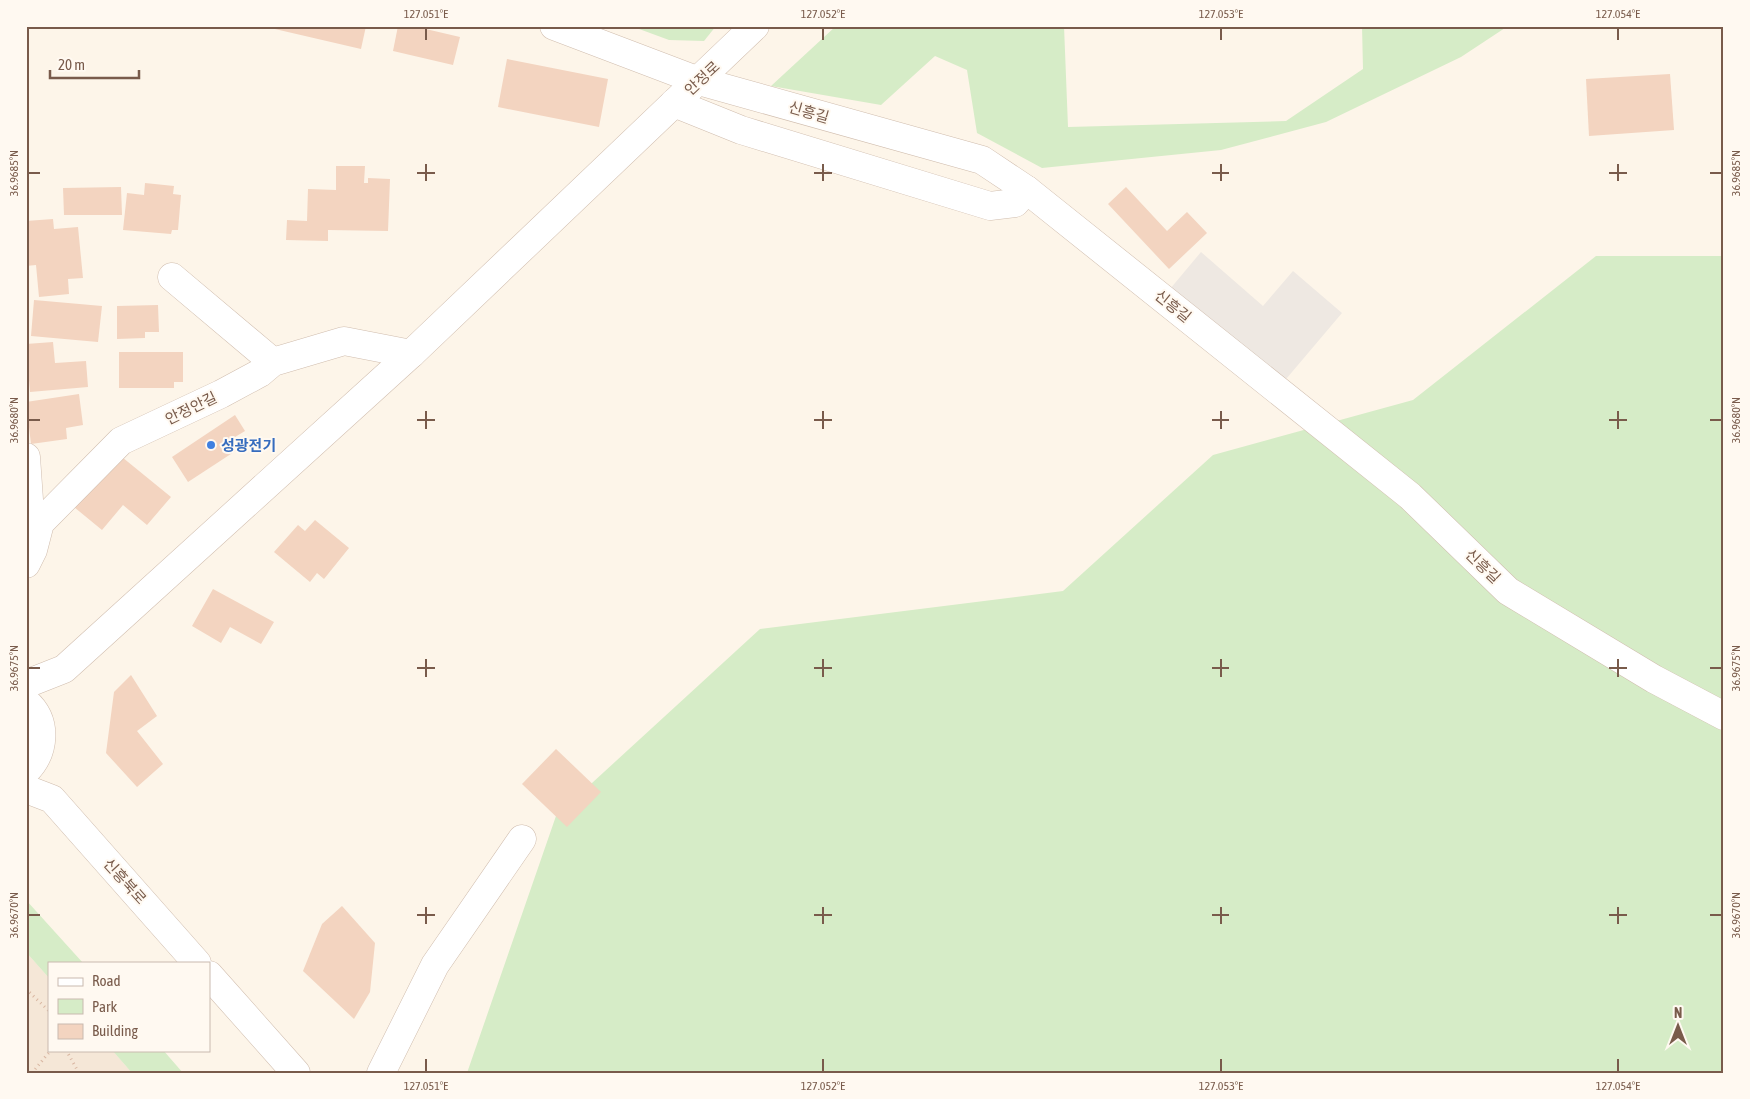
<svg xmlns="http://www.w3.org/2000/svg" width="1750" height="1099" viewBox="0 0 1750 1099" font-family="'Asap Condensed','Noto Sans KR',sans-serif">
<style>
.residential{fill:#f5e7d7}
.industrial{fill:#eee8e2}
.green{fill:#d6ecc7}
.building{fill:#f3d4c0}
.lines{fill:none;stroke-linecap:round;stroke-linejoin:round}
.minor-casing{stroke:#d0bdae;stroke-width:29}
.path{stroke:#d9b7a2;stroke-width:3;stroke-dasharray:1 4;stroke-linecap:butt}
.minor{stroke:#fff;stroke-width:28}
.ticks{fill:none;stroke:#795b4b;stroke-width:2}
.shop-dot{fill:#3f7fe0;stroke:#fff9f1;stroke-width:2}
.labels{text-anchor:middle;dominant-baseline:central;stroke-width:4;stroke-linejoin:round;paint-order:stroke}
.street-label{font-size:15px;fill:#795b4b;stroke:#fff9f1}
.shop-label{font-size:15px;font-weight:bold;fill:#366cbe;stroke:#fff9f1;text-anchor:start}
.neatline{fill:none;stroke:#795b4b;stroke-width:2}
.ticks-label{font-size:12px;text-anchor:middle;fill:#795b4b}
</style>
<rect width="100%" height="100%" fill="#fdf5e9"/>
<!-- residential -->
<polygon class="residential" points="26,952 49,978 49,1050 112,1050 132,1073 26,1073"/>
<!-- industrial -->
<polygon class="industrial" points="1201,252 1263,306 1293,271 1342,313 1281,385 1170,289"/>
<!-- green -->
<g class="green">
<polygon points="631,26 716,26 704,41 669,40"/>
<polygon points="836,26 1064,26 1068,127 1286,121 1363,69 1362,26 1508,26 1461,57 1326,122 1221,150 1042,168 977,133 967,70 935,56 881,105 771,86"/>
<polygon points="1596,256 1724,256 1724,1073 467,1073 556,816 760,629 1063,591 1213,455 1413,400"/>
<polygon points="26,900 83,963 49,963 49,978 26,952"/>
<polygon points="112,1050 163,1050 183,1073 132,1073"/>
</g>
<!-- building -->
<g class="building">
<polygon points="262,26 366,26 361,49"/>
<polygon points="398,26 413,26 460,37 453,65 393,51"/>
<polygon points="507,59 608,79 599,127 498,107"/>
<polygon points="1670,74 1674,130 1589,136 1586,79"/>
<polygon points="336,166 365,166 364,183 368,183 368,178 390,179 388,231 328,230 328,241 286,240 287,220 307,221 308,189 336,190"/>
<polygon points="145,183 174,186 173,194 181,195 178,230 172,230 171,234 123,230 127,193 144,195"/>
<polygon points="121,187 122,215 64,215 63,188"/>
<polygon points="1126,187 1167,231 1187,212 1207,233 1169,269 1108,204"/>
<polygon points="53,219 54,229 78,227 83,278 68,279 69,294 39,297 36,265 26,266 26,221"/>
<polygon points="34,300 102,306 98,342 31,336"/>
<polygon points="158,305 159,332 145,332 145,338 117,339 117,306"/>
<polygon points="53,342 55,363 86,361 88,387 30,392 26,344"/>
<polygon points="119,352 183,352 183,382 174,382 174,388 119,388"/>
<polygon points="79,394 83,425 66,428 67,439 31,444 26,402"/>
<polygon points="235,415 245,431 230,440 237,450 188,482 172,457"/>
<polygon points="117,453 171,497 147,525 123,505 102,530 74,507"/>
<polygon points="315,520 349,548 324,579 317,573 310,582 274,552 298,525 305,531"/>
<polygon points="213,589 274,622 261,644 230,627 221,643 192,626"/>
<polygon points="131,675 157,716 137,731 163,764 137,787 106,753 114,692"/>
<polygon points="556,749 601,792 567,827 522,784"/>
<polygon points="342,906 375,943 370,992 354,1019 303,971 322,924"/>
</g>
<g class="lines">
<defs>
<g id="minor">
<polyline points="554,26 699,81 982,160 1027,190 1410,496 1508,591 1654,679 1724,716"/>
<polyline points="674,103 741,130 990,206 1015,203 1027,190"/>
<polyline points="172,277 273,362"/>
<polyline points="26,457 30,514 40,523"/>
<polyline points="26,564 33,550 40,523 121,441 221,394 260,373 273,362 344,341 411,354"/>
<polyline points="26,684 64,669 411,354 755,26"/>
<path d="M26,702C48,721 45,752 26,771"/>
<polyline points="26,789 52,799 197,963"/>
<polyline points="209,975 296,1073"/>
<polyline points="381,1073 435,965 522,839"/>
</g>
</defs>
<!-- minor casing -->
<use href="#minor" class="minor-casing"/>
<!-- path -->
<g class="path">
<polyline points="26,989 49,1011"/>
<polyline points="66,1050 79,1073"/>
<polyline points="32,1073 51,1050"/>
</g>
<!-- minor -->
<use href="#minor" class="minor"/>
</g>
<!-- ticks -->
<path class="ticks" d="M426,28V40M823,28V40M1221,28V40M1618,28V40M426,164V181M823,164V181M1221,164V181M1618,164V181M28,173H40M417,173H435M814,173H832M1212,173H1229M1609,173H1627M1710,173H1722M426,411V429M823,411V429M1221,411V429M1618,411V429M28,420H40M417,420H435M814,420H832M1212,420H1229M1609,420H1627M1710,420H1722M426,659V677M823,659V677M1221,659V677M1618,659V677M28,668H40M417,668H435M814,668H832M1212,668H1229M1609,668H1627M1710,668H1722M426,907V924M823,907V924M1221,907V924M1618,907V924M28,915H40M417,915H435M814,915H832M1212,915H1229M1609,915H1627M1710,915H1722M426,1059V1072M823,1059V1072M1221,1059V1072M1618,1059V1072"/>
<!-- markers -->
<circle class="shop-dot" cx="211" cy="445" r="5"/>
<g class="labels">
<!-- street labels -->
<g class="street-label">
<text transform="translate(702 78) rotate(-43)">안정로</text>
<text transform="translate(809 112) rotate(16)">신흥길</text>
<text transform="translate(1173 306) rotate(39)">신흥길</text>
<text transform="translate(191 408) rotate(-26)">안정안길</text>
<text transform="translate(1483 566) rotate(44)">신흥길</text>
<text transform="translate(125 881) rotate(48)">신흥북로</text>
</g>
<!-- shop labels -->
<g class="shop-label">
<text x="221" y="445">성광전기</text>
</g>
</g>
<!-- border -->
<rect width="1750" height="1099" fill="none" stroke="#fff9f1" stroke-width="55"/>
<!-- legend -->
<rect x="48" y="962" width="162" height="90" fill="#fff9f1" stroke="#c9baaf"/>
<rect x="58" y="978" width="25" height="8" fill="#ffffff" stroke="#c9baaf"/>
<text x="92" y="986" font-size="15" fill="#795b4b">Road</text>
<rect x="58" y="999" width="25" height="15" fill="#d6ecc7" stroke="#c9baaf"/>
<text x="92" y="1012" font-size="15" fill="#795b4b">Park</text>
<rect x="58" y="1024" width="25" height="15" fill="#f3d4c0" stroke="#c9baaf"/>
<text x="92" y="1036" font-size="15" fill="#795b4b">Building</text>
<!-- north arrow -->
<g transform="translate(1678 1026)" stroke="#fff9f1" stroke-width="4" paint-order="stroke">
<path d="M0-4L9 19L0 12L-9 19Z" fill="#795b4b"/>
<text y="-8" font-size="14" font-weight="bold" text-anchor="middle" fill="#795b4b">N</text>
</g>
<!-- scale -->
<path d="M50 70v8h89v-8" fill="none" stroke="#795b4b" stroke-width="2.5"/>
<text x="58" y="70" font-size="15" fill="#795b4b" stroke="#fff9f1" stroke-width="4" paint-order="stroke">20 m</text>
<rect x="28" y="28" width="1694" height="1044" class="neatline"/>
<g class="ticks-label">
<text x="426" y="18">127.051°E</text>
<text x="823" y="18">127.052°E</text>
<text x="1221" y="18">127.053°E</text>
<text x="1618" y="18">127.054°E</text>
<text transform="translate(14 173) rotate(-90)" y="4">36.9685°N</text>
<text transform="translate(1736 173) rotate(-90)" y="4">36.9685°N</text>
<text transform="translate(14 420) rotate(-90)" y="4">36.9680°N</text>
<text transform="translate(1736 420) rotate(-90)" y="4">36.9680°N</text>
<text transform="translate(14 668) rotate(-90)" y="4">36.9675°N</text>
<text transform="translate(1736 668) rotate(-90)" y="4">36.9675°N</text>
<text transform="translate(14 915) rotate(-90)" y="4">36.9670°N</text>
<text transform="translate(1736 915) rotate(-90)" y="4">36.9670°N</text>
<text x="426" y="1090">127.051°E</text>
<text x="823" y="1090">127.052°E</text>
<text x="1221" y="1090">127.053°E</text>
<text x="1618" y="1090">127.054°E</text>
</g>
</svg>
